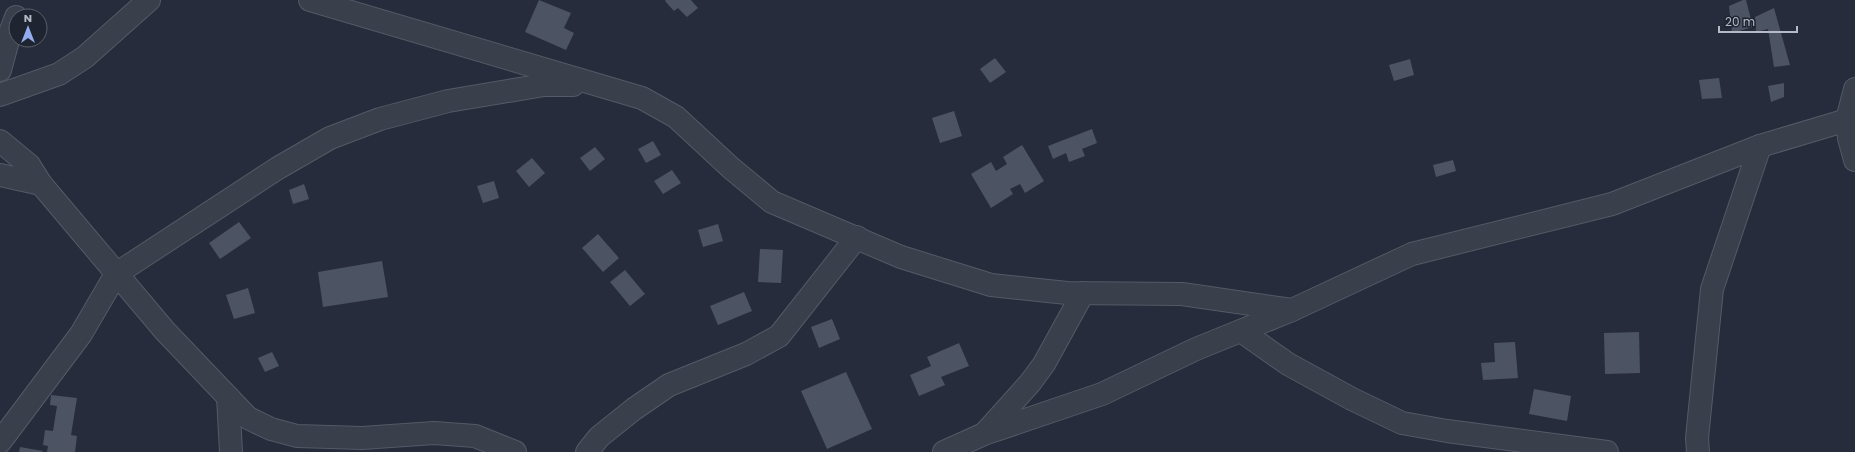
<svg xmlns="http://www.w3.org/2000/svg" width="1855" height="452" viewBox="0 0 1855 452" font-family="Poppins,sans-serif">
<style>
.building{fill:#4c5363}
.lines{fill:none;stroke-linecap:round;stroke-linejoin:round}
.minor-casing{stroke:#545a66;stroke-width:24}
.minor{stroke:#393f4b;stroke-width:22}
</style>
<rect width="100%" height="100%" fill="#262c3b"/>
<!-- building -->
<g class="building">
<polygon points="539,0 571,13 564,28 574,33 566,50 525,32"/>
<polygon points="666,0 691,0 698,8 687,17 678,8 674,11 665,1"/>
<polygon points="1743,0 1746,0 1753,27 1732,33 1729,6"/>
<polygon points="1774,8 1779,26 1790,65 1774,67 1768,29 1756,32 1755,17"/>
<polygon points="995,58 1006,72 990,83 980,69"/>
<polygon points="1410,59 1414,75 1394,81 1389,65"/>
<polygon points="1719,78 1722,98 1702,99 1699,80"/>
<polygon points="1784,83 1784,97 1771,102 1768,86"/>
<polygon points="954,111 962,136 940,143 932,118"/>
<polygon points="1092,129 1097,143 1082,149 1085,156 1069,162 1066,153 1053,159 1048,146"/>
<polygon points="653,141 661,155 646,163 638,149"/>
<polygon points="1022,145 1044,181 1025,193 1020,184 1010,189 1013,194 991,208 971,174 991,162 996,171 1007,164 1003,157"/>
<polygon points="595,147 605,159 590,171 580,158"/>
<polygon points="532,158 545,173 529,187 516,171"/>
<polygon points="1453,160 1456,171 1436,177 1433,165"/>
<polygon points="672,170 681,183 663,194 654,181"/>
<polygon points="494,181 499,198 483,203 477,186"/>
<polygon points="304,184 309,199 293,204 289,190"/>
<polygon points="239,222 251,238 220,259 209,243"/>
<polygon points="718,224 723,241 703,247 698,230"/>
<polygon points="598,234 619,258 603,272 582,248"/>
<polygon points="760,249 783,250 781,283 758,282"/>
<polygon points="382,261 388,297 323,307 318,272"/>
<polygon points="625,270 645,294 630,306 610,282"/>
<polygon points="248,288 255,313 234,319 226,295"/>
<polygon points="744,292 752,311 718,325 710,306"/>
<polygon points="832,319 840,339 819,348 811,327"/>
<polygon points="1639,332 1640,373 1605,374 1604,333"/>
<polygon points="1515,342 1518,378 1483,380 1481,363 1495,362 1494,343"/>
<polygon points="959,343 969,366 941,377 945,385 919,396 910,375 931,366 927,357"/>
<polygon points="272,352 279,366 265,372 258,358"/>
<polygon points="846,372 872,429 827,449 801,391"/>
<polygon points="1534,389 1571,396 1567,421 1529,414"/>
<polygon points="51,395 77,398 71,435 77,436 75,452 47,452 48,446 43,445 45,430 53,431 57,406 50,405"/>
<polygon points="20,447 43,451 42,452 19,452"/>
</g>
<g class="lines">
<defs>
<g id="minor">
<polyline points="310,0 642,98 676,117 731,168 772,202 901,257 991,285 1067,293 1182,294 1292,310"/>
<polyline points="0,70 10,33 16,17"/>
<polyline points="1855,89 1847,120 1849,138 1855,160"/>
<polyline points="0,95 59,74 85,57 149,0"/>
<polyline points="0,141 29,165 41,184 165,331 248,418 271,429 297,436 362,438 434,433 475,436 515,452"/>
<polyline points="0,175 41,184"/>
<polyline points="1241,331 1288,364 1352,399 1402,423 1447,431 1607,452"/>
<polyline points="228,397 231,452"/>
<polyline points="985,433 1030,383 1044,364 1083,293"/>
<polyline points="0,442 81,334 116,274 278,168 330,138 380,119 448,101 544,85 573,85"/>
<polyline points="587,452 599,437 634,409 669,385 746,354 779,336 857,237"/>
<polyline points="944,452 984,434 1102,394 1196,349 1292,310 1412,254 1612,204 1760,146 1847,120"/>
<polyline points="1698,452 1697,438 1712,289 1760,146"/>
</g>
</defs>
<!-- minor casing -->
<use href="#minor" class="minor-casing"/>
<!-- minor -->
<use href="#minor" class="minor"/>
</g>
<!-- north arrow -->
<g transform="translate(28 28)"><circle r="19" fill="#1e2430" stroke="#5a606c"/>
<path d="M0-3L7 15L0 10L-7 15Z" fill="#92acee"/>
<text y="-6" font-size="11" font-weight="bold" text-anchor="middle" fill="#b5bac6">N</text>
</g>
<!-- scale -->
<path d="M1719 26v6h78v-6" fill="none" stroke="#b5bac6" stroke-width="2"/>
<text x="1725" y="26" font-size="12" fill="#b5bac6" stroke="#1e2430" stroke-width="3" paint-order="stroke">20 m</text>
</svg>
